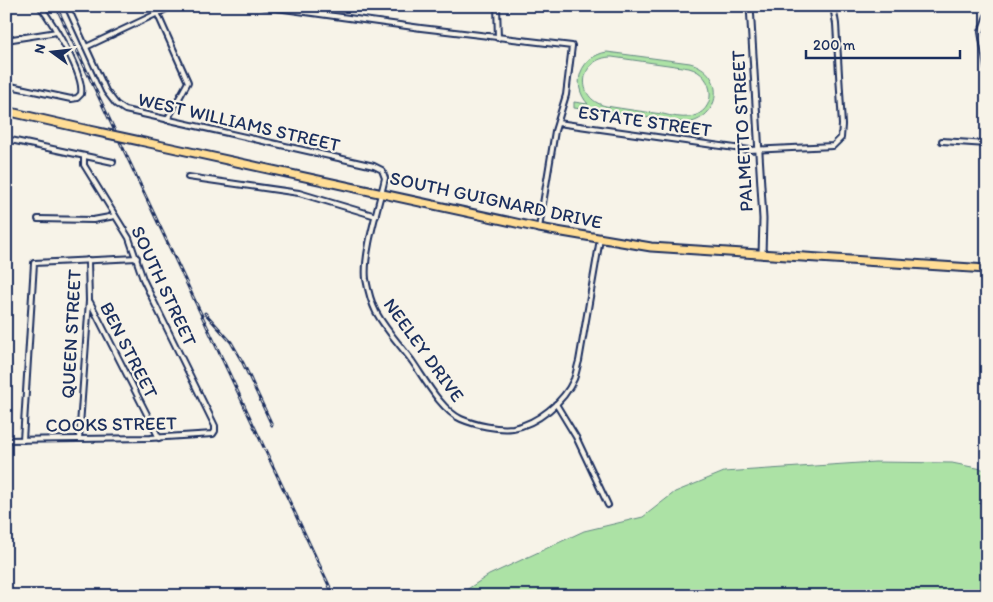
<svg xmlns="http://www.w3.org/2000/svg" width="993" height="602" viewBox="0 0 993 602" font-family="Itim,sans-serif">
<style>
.green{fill:#ace2a5;stroke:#648882;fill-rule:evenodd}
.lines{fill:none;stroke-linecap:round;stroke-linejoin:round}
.minor-casing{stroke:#1b2f5e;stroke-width:8}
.tertiary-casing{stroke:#1b2f5e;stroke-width:9}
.trunk-casing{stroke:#1b2f5e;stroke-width:11}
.minor{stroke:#f7f3e8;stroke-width:4}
.tertiary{stroke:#f7f3e8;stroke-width:5}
.trunk{stroke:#ffdd96;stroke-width:7}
.rail-casing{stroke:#1b2f5e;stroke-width:3}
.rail{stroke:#f7f3e8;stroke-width:1;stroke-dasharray:4;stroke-linecap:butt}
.trunk-bridge-casing{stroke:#1b2f5e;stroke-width:11;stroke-linecap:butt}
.trunk-bridge{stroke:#ffdd96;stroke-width:7}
.labels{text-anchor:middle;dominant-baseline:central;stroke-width:4.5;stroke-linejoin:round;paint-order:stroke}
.street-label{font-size:19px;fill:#1b2f5e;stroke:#f7f3e8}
</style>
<rect width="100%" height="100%" fill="#f7f3e8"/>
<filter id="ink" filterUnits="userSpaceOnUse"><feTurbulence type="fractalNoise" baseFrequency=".02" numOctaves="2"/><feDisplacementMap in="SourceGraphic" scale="10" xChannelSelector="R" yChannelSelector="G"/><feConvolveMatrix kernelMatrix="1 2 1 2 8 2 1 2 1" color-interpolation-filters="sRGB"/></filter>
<g filter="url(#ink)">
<!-- green -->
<g class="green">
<path d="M607,52L690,63C725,72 723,116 688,123L574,108V102L588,104C570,84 581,56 607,52ZM612,57L689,68C716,75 718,112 690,117C681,118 671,116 663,114C644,112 625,109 606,106C574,99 579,57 612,57Z"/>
<polygon points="875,462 952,463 987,470 987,596 457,596 489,575 584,531 643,517 675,492 724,472"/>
</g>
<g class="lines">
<defs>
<g id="minor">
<path d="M67,6L106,91L116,104L125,110L374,166L382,170L385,178C379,205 363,253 366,279C368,290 371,302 376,312C386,330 400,345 412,361C424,378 441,410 461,419C475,425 498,430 513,428C537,424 564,402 574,379C576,374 577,367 579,361L600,239"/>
<polyline points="154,6 188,82 167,120"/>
<polyline points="262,6 421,28 572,46 566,95 555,131 539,228"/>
<polyline points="497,6 498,38"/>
<polyline points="987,16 981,32 987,68"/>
<polyline points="6,40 57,32"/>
<polyline points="86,47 173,6"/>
<path d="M6,85L71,99L77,98L81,94C85,75 52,22 40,6"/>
<polyline points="558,123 749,150 833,146 841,138 842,125 836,24 833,6"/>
<polyline points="6,139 113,162"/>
<polyline points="942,141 987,144"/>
<polyline points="188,177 299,193 376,216"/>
<polyline points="38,219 93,220 115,216"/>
<polyline points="90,302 159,438"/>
<polyline points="556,404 576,437 608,505"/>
<polyline points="79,439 89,301 88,260"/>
<polyline points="6,440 150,438 213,434 215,431 215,426 153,300 143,279 129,238 84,165 84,156"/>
<polyline points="23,440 34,263 137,258"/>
</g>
<polyline id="tertiary" points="750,6 763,219 762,255"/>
<g id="trunk">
<polyline points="6,111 89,130"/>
<polyline points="140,141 539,228 651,247 987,269"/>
</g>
</defs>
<!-- minor casing -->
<use href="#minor" class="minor-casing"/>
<!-- tertiary casing -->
<use href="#tertiary" class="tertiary-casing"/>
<!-- trunk casing -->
<use href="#trunk" class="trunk-casing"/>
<!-- minor -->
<use href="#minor" class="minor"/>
<!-- tertiary -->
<use href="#tertiary" class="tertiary"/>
<!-- trunk -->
<use href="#trunk" class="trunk"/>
<defs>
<g id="rail">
<polyline points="56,6 334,596"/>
<polyline points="205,313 231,342 243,363 272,425"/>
</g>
</defs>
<!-- rail casing -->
<use href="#rail" class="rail-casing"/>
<!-- rail -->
<use href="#rail" class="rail"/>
<defs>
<polyline id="trunk-bridge" points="89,130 140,141"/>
</defs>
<!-- trunk-bridge casing -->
<use href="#trunk-bridge" class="trunk-bridge-casing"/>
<!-- trunk-bridge -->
<use href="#trunk-bridge" class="trunk-bridge"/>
</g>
</g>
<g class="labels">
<!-- street labels -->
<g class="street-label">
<text transform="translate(645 121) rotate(8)">ESTATE STREET</text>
<text transform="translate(239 122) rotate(13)">WEST WILLIAMS STREET</text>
<text transform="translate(742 131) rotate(-93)">PALMETTO STREET</text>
<text transform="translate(496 200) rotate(12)">SOUTH GUIGNARD DRIVE</text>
<text transform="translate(164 286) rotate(65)">SOUTH STREET</text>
<text transform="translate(71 334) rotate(-87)">QUEEN STREET</text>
<text transform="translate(129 350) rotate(63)">BEN STREET</text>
<text transform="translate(424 350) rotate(54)">NEELEY DRIVE</text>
<text transform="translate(111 424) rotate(-1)">COOKS STREET</text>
</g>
</g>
<!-- margin -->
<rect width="993" height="602" fill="none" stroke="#f7f3e8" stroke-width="25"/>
<rect x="12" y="12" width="968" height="577" fill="none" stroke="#1b2f5e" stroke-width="2" filter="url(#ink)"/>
<!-- north arrow -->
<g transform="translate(52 52) rotate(285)" stroke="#f7f3e8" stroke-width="4" paint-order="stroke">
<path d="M0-4L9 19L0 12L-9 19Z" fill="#1b2f5e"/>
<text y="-8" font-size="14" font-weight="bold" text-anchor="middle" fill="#1b2f5e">N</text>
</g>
<!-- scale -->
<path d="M806 50v8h154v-8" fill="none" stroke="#1b2f5e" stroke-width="2.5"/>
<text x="813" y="50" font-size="15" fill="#1b2f5e" stroke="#f7f3e8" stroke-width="4" paint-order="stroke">200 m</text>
</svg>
